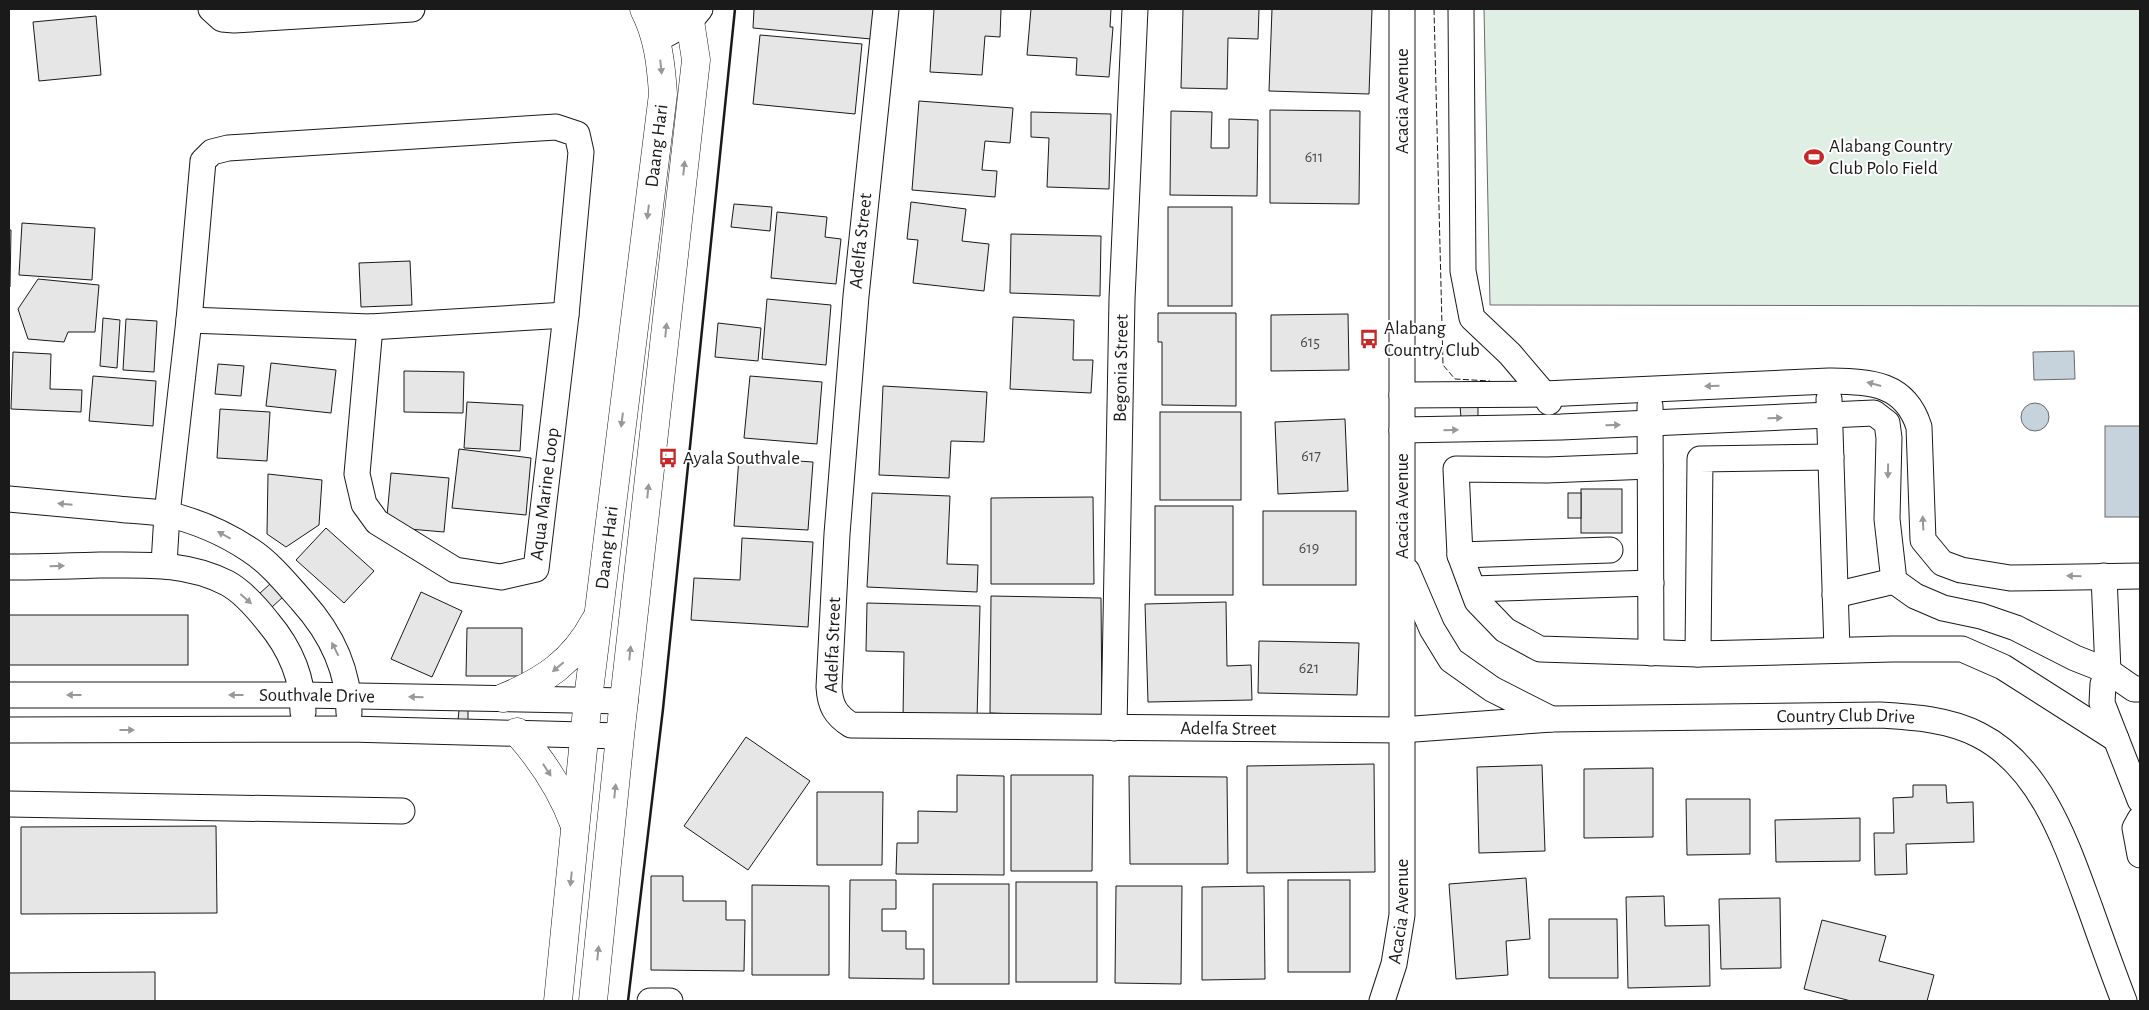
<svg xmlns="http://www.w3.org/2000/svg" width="2149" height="1010" viewBox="0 0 2149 1010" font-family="'Alegreya Sans',sans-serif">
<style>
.green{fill:#e0efe3;stroke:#6a6a6a}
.water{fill:#c6d2dc;stroke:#6a6a6a}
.building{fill:#e6e6e6;stroke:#1a1a1a}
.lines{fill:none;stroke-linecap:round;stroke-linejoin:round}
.minor-casing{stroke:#1a1a1a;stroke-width:27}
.major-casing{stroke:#1a1a1a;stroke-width:29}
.minor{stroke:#fff;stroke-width:25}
.major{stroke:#fff;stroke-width:28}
.fence{stroke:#1a1a1a;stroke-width:1;stroke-dasharray:6 2.5;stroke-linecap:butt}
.wall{stroke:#1a1a1a;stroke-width:2.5}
.oneway{fill:#989898}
.labels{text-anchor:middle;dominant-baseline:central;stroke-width:4;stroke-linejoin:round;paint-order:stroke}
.number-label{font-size:16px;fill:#4d4d4d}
.street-label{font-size:19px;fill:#1a1a1a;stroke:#fff}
.poi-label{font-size:19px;fill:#1a1a1a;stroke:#fff;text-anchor:start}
</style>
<rect width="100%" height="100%" fill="#fff"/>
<!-- green -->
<polygon class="green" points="1484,9 2140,9 2140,306 1490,305"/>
<!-- water -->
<g class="water">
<polygon points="2074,351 2075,379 2034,380 2033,352"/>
<circle cx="2035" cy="417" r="14"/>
<rect x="2105" y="426" width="35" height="91"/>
</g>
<!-- building -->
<g class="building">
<polygon points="754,9 874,9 871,39 753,28"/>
<polygon points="934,9 1001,9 1000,37 985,36 982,75 930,72"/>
<polygon points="1031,9 1111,9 1110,27 1113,27 1109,77 1076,75 1077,58 1027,55"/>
<polygon points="1183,9 1259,9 1258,39 1228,38 1227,89 1181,88"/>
<polygon points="1272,9 1372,9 1369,94 1269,91"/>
<polygon points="96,16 101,75 39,81 33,22"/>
<polygon points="760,35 862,44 855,114 753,104"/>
<polygon points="919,101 1013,108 1010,143 985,141 982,170 997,171 995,197 912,190"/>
<polygon points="1270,110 1360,111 1359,204 1270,203"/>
<polygon points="1171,111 1212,112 1211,148 1229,148 1229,119 1258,120 1257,196 1170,195"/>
<polygon points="1031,112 1111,114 1109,189 1047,187 1049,138 1031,137"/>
<polygon points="911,202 966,209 962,241 989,244 984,291 913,283 918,240 907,239"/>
<polygon points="734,204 772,207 770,231 731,227"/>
<rect x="1168" y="207" width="64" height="99"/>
<polygon points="777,212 827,217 825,237 841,239 836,284 771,278"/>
<polygon points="22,223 95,228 92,280 19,275"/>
<polygon points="9,230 11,230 10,287 9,287"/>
<polygon points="1011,234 1101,236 1100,296 1010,293"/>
<polygon points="410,261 412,305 361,307 359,263"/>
<polygon points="38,279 99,285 95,332 68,332 64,342 28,339 18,309"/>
<polygon points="767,299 831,305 826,365 762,359"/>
<polygon points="1158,313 1236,313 1236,406 1162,405 1162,342 1158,342"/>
<polygon points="1348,314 1349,370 1271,371 1271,315"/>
<polygon points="1013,317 1074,320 1073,360 1093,360 1091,393 1010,389"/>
<polygon points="103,318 120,320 117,368 100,366"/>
<polygon points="126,319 157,321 154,372 123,370"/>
<polygon points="718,323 761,328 758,361 715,357"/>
<polygon points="13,352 51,354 50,389 82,390 81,412 11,409"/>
<polygon points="271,363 336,370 331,413 266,406"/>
<polygon points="218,364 244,366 241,396 215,394"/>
<polygon points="404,371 464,372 463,413 404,412"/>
<polygon points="93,376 156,381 153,426 89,421"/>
<polygon points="750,376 822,382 817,444 744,438"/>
<polygon points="883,386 987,392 984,442 951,441 949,478 879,475"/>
<polygon points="467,402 523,405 520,451 464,448"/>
<polygon points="1460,405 1478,405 1478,418 1461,418"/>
<polygon points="220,409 270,412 267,461 217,458"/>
<rect x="1160" y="412" width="81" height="88"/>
<polygon points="1345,419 1348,491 1278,494 1275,422"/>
<polygon points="459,449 531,458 526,515 452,508"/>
<polygon points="739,457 813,462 808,530 734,526"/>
<polygon points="391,473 449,478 444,532 386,527"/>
<polygon points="268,474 322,480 319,525 286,547 267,534"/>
<rect x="1581" y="489" width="41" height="44"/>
<polygon points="872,493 950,496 947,564 978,565 977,592 867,587"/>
<rect x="1568" y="493" width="13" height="25"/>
<polygon points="1093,497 1094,584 991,584 991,498"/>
<rect x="1155" y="506" width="78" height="89"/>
<rect x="1263" y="511" width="93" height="74"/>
<polygon points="326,528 374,571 344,603 296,560"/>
<polygon points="742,538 813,542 808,627 691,620 694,578 740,580"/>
<polygon points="270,584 283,597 272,607 259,594"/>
<polygon points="421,592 462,611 432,677 391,659"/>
<polygon points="991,596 1101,598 1102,717 990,713"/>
<polygon points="1226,602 1227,666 1251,665 1252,700 1148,702 1145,604"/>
<polygon points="867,603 980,606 977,719 903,718 904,652 866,651"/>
<rect x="9" y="615" width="179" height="50"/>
<polygon points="467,628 522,628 522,676 466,676"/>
<polygon points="1259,641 1359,643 1357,695 1258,693"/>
<polygon points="459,710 468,710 468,720 458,720"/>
<polygon points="746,737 810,781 748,870 684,826"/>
<polygon points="1374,764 1375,872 1247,873 1247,766"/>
<polygon points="1542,765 1545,851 1479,853 1477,767"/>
<polygon points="1653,768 1653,837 1584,838 1584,769"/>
<polygon points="957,775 1004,776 1004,875 896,874 897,843 918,843 918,811 957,812"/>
<polygon points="1011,775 1093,775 1092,871 1011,871"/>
<polygon points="1129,776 1227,777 1228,864 1130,864"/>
<polygon points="1913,785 1946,785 1947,803 1973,802 1974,842 1906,844 1907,874 1875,875 1874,833 1894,833 1893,798 1913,797"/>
<polygon points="817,792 883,792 882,865 817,865"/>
<polygon points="1686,799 1750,799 1750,854 1687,855"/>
<polygon points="1860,818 1860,861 1776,862 1775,820"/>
<polygon points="216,826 217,913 21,914 21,827"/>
<polygon points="651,876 683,876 683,901 726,901 726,920 745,920 744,971 651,970"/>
<polygon points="1526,878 1530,939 1506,941 1508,975 1456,979 1449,884"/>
<polygon points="850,880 896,880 896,909 882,909 882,931 906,931 906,949 924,949 924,979 849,978"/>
<rect x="1288" y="880" width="62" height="92"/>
<rect x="1016" y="882" width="81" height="100"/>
<rect x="933" y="884" width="76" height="100"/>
<polygon points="752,885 829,886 829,975 752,975"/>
<polygon points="1116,886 1182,886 1181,984 1115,983"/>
<polygon points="1264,886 1265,979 1202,980 1202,887"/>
<polygon points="1664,896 1665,926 1709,925 1710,986 1628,988 1626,897"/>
<polygon points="1780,898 1781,968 1721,969 1719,899"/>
<polygon points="1549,919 1617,919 1618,978 1549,978"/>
<polygon points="1822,920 1886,936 1879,961 1934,975 1927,1001 1851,1001 1804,989"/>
<polygon points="155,972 155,1001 9,1001 9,973"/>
</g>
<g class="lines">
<defs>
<g id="minor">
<polyline points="211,9 222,19 234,20 412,9"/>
<path id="s1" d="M886,9L856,296L837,534L829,687C830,705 835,715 851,725L1401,730L1552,719L1879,715C1913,717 1949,719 1979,735C2042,767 2067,846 2090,908C2101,939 2112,970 2124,1001"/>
<polyline points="1461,9 1463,271 1472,318 1510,354 1544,394 1549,402"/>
<polyline points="656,40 690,21 700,9"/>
<polyline points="656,40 667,9"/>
<polyline points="189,320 370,327 566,315"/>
<path d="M1402,395L1544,394L1829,381C1870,382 1905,382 1919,427L1923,540L1942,563L1961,570L2010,578L2140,576"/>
<polyline points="1829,399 1837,650"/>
<polyline points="1650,406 1651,653"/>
<polyline points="1402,430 1561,427 1874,413 1887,423 1889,438 1887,519 1894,581 1915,596 1943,608 1981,616 2016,628 2075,658 2108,671 2134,689 2140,689"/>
<polyline points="1650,466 1547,470 1456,469 1460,555 1477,601 1505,630 1540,649 1698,654 1892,649 1962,649 2003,667 2116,739"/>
<path d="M9,499C45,502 82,506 118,509C134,511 152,511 167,514C196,521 226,534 250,550C270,563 286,583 302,601C330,632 349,670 349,713"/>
<polyline points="1460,555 1610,550"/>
<polyline points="164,564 167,514 189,320 203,161 212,152 228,148 556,127 577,134 581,152 566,315 536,569 501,577 455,570 377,522 364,504 357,474 370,327"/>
<path d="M9,567C39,567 70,566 100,565C144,565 186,562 227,583C242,591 257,608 268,622C290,648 303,677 303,712"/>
<polyline points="1407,571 1432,629 1451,660 1492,689 1551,719"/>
<polyline points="2104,576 2108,671 2103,684 2102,703 2140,800"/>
<polyline points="1473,589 1651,583"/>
<polyline points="1835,595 1894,581"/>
<polyline points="1698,654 1700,459 1831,457"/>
<path id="s2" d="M9,695H303L625,701"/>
<path id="s3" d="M1114,728L1122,299L1135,9"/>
<polyline points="9,730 349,729 620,736"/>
<polyline points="9,804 402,811"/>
<polyline points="2140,819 2135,828 2140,855"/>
<polyline points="650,1001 670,1001"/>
<path id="s4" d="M1382,1001L1394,964L1402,915V9"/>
</g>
<g id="major">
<path d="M503,698C544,681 573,662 595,621"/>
<path d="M517,732C542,760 562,790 575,826"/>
<path id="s5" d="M558,1001L588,699L663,94C661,64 658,36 644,9"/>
<polyline points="593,1001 620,736 696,60 690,21 685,9"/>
</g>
</defs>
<!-- minor casing -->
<use href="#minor" class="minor-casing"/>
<!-- major casing -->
<use href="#major" class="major-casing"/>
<!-- minor -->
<use href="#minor" class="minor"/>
<!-- major -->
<use href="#major" class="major"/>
<!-- fence -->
<polyline class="fence" points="1434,9 1443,365 1455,379 1490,381"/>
<!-- wall -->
<polyline class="wall" points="628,1001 663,709 735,9"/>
</g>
<!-- one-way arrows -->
<defs><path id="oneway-solid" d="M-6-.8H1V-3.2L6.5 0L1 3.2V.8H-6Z" transform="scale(1.25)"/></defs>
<g class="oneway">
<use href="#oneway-solid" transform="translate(661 67) rotate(84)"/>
<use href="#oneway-solid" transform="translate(684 168) rotate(-84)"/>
<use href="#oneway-solid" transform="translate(648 212) rotate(97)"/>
<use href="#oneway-solid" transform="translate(666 330) rotate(-84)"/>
<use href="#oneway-solid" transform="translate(1874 384) rotate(-165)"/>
<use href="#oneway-solid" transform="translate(1712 386) rotate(178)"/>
<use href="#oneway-solid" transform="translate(1775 418) rotate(-2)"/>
<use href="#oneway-solid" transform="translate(622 420) rotate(97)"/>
<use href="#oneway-solid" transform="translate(1613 425) rotate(-2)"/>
<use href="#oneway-solid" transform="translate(1451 430) rotate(-1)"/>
<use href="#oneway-solid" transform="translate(1888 471) rotate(91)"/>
<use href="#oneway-solid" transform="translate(648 491) rotate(-84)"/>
<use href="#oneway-solid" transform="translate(65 504) rotate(-175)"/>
<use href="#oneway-solid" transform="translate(1923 523) rotate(-93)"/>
<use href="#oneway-solid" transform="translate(224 535) rotate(-151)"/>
<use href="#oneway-solid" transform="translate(57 566) rotate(-1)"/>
<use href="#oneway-solid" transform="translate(2074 576) rotate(-179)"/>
<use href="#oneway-solid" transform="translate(246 599) rotate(41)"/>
<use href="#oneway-solid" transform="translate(335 649) rotate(-117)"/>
<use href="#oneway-solid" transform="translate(630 653) rotate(-84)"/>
<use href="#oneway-solid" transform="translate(558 667) rotate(140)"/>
<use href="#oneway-solid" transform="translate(74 695) rotate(-180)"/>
<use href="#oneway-solid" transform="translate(236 695) rotate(-180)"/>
<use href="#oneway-solid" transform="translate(416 697) rotate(-179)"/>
<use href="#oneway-solid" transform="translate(127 730)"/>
<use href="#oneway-solid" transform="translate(547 770) rotate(57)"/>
<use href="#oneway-solid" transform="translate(615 791) rotate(-84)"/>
<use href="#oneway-solid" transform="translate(571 879) rotate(96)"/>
<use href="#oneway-solid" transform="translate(598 953) rotate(-84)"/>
</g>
<!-- icons -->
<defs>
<symbol id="stadium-bare" viewBox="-9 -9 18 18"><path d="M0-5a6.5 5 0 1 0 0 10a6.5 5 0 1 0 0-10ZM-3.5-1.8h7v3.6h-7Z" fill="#c62828" stroke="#fff" stroke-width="2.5" paint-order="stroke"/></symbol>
<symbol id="bus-bare" viewBox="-9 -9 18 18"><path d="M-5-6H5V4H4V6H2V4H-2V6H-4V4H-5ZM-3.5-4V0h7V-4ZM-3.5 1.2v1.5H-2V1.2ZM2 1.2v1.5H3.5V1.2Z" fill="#c62828" stroke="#fff" stroke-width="2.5" paint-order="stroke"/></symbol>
</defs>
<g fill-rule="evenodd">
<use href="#stadium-bare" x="1800" y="143" width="28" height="28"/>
<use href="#bus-bare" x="1355" y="325" width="28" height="28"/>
<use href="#bus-bare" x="654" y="444" width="28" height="28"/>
</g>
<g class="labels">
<!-- number labels -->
<g class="number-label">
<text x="1314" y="157">611</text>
<text x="1310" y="342">615</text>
<text x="1311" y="456">617</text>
<text x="1309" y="548">619</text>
<text x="1309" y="668">621</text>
</g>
<!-- street labels -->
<g class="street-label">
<text transform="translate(1402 101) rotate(-90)">Acacia Avenue</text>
<text stroke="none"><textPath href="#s5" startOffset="861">Daang Hari</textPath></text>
<text transform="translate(861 241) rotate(-84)">Adelfa Street</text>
<text stroke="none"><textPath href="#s3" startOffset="360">Begonia Street</textPath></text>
<text transform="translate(545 494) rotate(-83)">Aqua Marine Loop</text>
<text transform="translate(1402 506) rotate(-90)">Acacia Avenue</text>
<text stroke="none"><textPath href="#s5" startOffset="456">Daang Hari</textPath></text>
<text transform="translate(833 645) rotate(-88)">Adelfa Street</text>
<text stroke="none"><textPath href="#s2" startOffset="308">Southvale Drive</textPath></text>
<text stroke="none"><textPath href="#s1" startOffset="1722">Country Club Drive</textPath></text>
<text stroke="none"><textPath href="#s1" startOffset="1104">Adelfa Street</textPath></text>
<text stroke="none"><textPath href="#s4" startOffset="92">Acacia Avenue</textPath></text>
</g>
<!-- poi labels -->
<g class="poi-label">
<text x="1829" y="146">Alabang Country<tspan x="1829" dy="22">Club Polo Field</tspan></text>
<text x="1384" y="328">Alabang<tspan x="1384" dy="22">Country Club</tspan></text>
<text x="683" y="458">Ayala Southvale</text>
</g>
</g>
<!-- border -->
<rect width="2149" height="1010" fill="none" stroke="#1a1a1a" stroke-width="20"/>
</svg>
